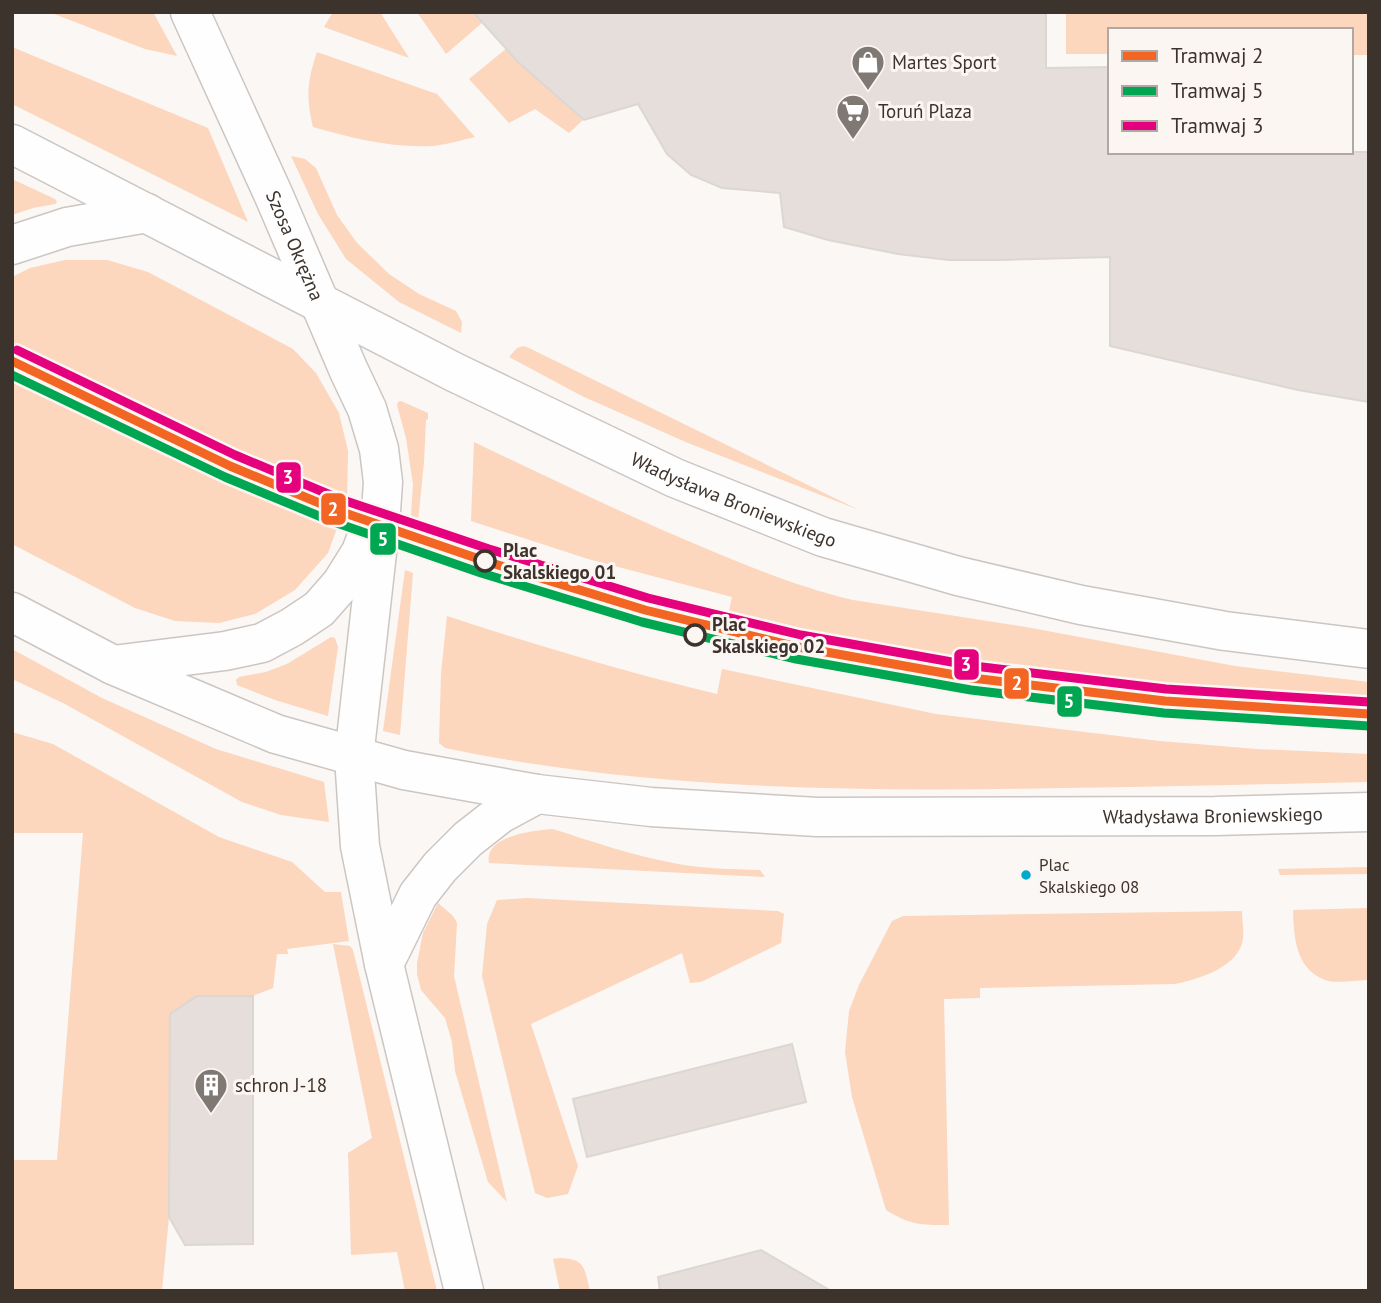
<svg xmlns="http://www.w3.org/2000/svg" width="1381" height="1303" viewBox="0 0 1381 1303" font-family="'PT Sans',sans-serif">
<style>
.green{fill:#fcd6bd}
.building{fill:#e5dedb;stroke:#dcd7d2;stroke-width:2}
.lines{fill:none;stroke-linecap:round;stroke-linejoin:round}
.tertiary-casing{stroke:#ccc6c2;stroke-width:41}
.primary-casing{stroke:#ccc6c2;stroke-width:41}
.tertiary{stroke:#fefefe;stroke-width:38}
.primary{stroke:#fefefe;stroke-width:38}
.tram-1-casing{stroke:#fcf6f3;stroke-width:14}
.tram-2-casing{stroke:#fcf6f3;stroke-width:14}
.tram-3-casing{stroke:#fcf6f3;stroke-width:14}
.tram-1{stroke:#f26522;stroke-width:9}
.tram-2{stroke:#00a651;stroke-width:9}
.tram-3{stroke:#e5007d;stroke-width:9}
.stop-dot{fill:#fcf6f3;stroke:#3d332d;stroke-width:3.5}
.bus-dot{fill:#00a9ce;stroke:#fcf6f3;stroke-width:2.5}
.labels{text-anchor:middle;dominant-baseline:central;stroke-width:6;stroke-linejoin:round;paint-order:stroke}
.bus-label{font-size:17px;fill:#3d332d;stroke:#fcf6f3;text-anchor:start}
.poi-label{font-size:19px;fill:#3d332d;stroke:#fcf6f3;text-anchor:start}
.street-label{font-size:19px;fill:#3d332d;stroke:#fcf6f3}
.stop-label{font-size:19px;font-weight:bold;fill:#3d332d;stroke:#fcf6f3;text-anchor:start}
.line-badge{stroke:#fcf6f3;stroke-width:2.5}
.badge-label{font-size:19px;text-anchor:middle;font-weight:bold;fill:#fff}
</style>
<rect width="100%" height="100%" fill="#faf7f5"/>
<!-- green -->
<g class="green">
<polygon points="49,12 153,12 177,56 145,49"/>
<polygon points="333,12 380,12 409,58 324,27"/>
<polygon points="417,12 475,12 483,22 446,54"/>
<polygon points="1066,12 1369,12 1369,55 1351,55 1351,30 1110,30 1110,54 1066,54"/>
<polygon points="12,47 208,128 248,222 12,104"/>
<polygon points="507,48 518,62 583,120 569,133 535,109 509,123 469,79"/>
<path d="M317,52L437,94L475,137C461,140 446,145 432,146C391,148 352,138 313,127C306,96 307,82 317,52Z"/>
<polygon points="291,156 305,159 316,168 337,215 357,243 389,274 419,294 456,311 462,322 461,333 399,302 346,259 318,214"/>
<polygon points="12,179 55,199 57,202 55,204 33,208 12,215"/>
<polygon points="65,260 107,260 148,272 293,349 316,373 339,413 348,451 347,501 328,553 295,590 255,614 219,623 175,621 135,608 12,544 12,277 30,268"/>
<polygon points="524,346 531,349 859,510 688,443 582,396 509,357 517,348"/>
<polygon points="401,401 428,413 428,419 426,420 424,462 417,532 410,530 413,484 406,438 397,405 398,402"/>
<path d="M474,442C551,479 628,516 707,549C755,569 802,588 853,600L1026,627L1235,666L1369,682V702L1166,690L1083,681L973,666L828,641L727,620L732,597L588,559L471,521Z"/>
<polygon points="405,570 413,573 400,735 383,731"/>
<path d="M447,616C536,645 625,672 717,694L722,669L936,714L1160,741L1257,749L1369,754V782C1266,784 1164,787 1062,788C855,792 647,790 445,748L439,743L441,673Z"/>
<polygon points="331,637 335,638 338,647 328,716 275,700 237,685 236,680 239,677 266,672 287,664"/>
<polygon points="12,649 102,698 216,749 324,782 329,822 281,815 242,802 63,703 12,679"/>
<polygon points="12,732 53,744 219,837 292,862 325,892 341,892 349,941 287,949 288,954 277,954 273,988 253,996 169,1217 162,1291 12,1291 12,1160 57,1160 83,833 12,833"/>
<path d="M553,829C593,842 632,855 673,863C702,869 731,869 760,870L765,877L489,863C483,836 535,830 553,829Z"/>
<polygon points="1369,867 1369,874 1280,875 1278,869"/>
<polygon points="527,898 778,911 784,914 781,943 701,982 690,983 682,953 531,1024 578,1166 568,1194 547,1198 535,1193 482,976 487,924 497,900"/>
<polygon points="438,903 453,916 457,923 454,976 507,1202 488,1182 455,1071 452,1042 445,1018 421,990 417,974 417,963 423,933"/>
<path d="M1369,908V980C1358,980 1335,984 1325,980C1295,968 1294,937 1293,910Z"/>
<path d="M1242,911C1242,920 1244,930 1243,939C1239,967 1199,979 1175,984L980,988V998L944,999L949,1225C919,1225 911,1225 886,1210L852,1097L845,1052L849,1011L859,985L892,921L903,916Z"/>
<polygon points="333,944 350,946 353,950 437,1291 405,1291 397,1252 351,1255 348,1153 372,1138"/>
<path d="M560,1258C586,1259 584,1268 590,1291H560L553,1259Z"/>
</g>
<!-- building -->
<g class="building">
<polygon points="473,12 1046,12 1046,68 1110,67 1110,152 1369,152 1369,402 1298,390 1110,346 1110,257 999,260 949,260 898,254 828,240 784,227 780,193 722,188 691,175 667,154 638,104 584,120 518,62"/>
<polygon points="197,996 253,996 253,1244 185,1245 169,1217 170,1014"/>
<polygon points="792,1044 806,1102 587,1157 573,1099"/>
<polygon points="761,1250 831,1291 660,1291 658,1277"/>
</g>
<g class="lines">
<defs>
<g id="tertiary">
<path id="s1" d="M190,12L274,196L349,371L367,409L379,449L383,482L380,526L354,757L360,846L384,964L464,1291"/>
<polyline points="12,245 67,227 147,213"/>
<polyline points="113,665 225,651 262,643 292,627 319,609 341,584 361,552 370,528"/>
<polyline points="384,964 418,895 440,867 468,839 500,814 537,794"/>
</g>
<g id="primary">
<path id="s2" d="M12,144L454,372L675,478L823,537L958,576L1081,605L1225,631L1369,649"/>
<path id="s3" d="M12,612L113,665L276,734L404,770L537,794L651,807L817,817L1215,816L1369,812"/>
</g>
</defs>
<!-- tertiary casing -->
<use href="#tertiary" class="tertiary-casing"/>
<!-- primary casing -->
<use href="#primary" class="primary-casing"/>
<!-- tertiary -->
<use href="#tertiary" class="tertiary"/>
<!-- primary -->
<use href="#primary" class="primary"/>
<defs>
<polyline id="tram-1" points="12,361 230,466 336,510 485,561 645,610 798,647 972,678 1165,701 1369,714"/>
<polyline id="tram-2" points="12,375 225,477 331,521 481,573 642,622 796,659 971,690 1164,713 1369,726"/>
<polyline id="tram-3" points="17,350 235,455 340,499 489,549 648,598 801,635 974,666 1166,689 1369,702"/>
</defs>
<!-- tram-1 casing -->
<use href="#tram-1" class="tram-1-casing"/>
<!-- tram-2 casing -->
<use href="#tram-2" class="tram-2-casing"/>
<!-- tram-3 casing -->
<use href="#tram-3" class="tram-3-casing"/>
<!-- tram-1 -->
<use href="#tram-1" class="tram-1"/>
<!-- tram-2 -->
<use href="#tram-2" class="tram-2"/>
<!-- tram-3 -->
<use href="#tram-3" class="tram-3"/>
</g>
<!-- icons -->
<defs>
<symbol id="shop-pin" viewBox="-11 -11 22 30"><path d="M0 17L-7.5 6A9.5 9.5 0 1 1 7.5 6Z" fill="#7f7873" stroke="#fcf6f3"/><path d="M-5-2.5h2.3a2.7 3.5 0 0 1 5.4 0H5L5.5 6h-11ZM-1.5-2.5h3a1.5 2.3 0 0 0-3 0Z" fill="#fff"/></symbol>
<symbol id="supermarket-pin" viewBox="-11 -11 22 30"><path d="M0 17L-7.5 6A9.5 9.5 0 1 1 7.5 6Z" fill="#7f7873" stroke="#fcf6f3"/><path d="M-6-5.5h2.5l.6 2H6L4.5 2H-2.5L-4.4-4H-6ZM-1.5 3.2a1.3 1.3 0 1 0 .1 0ZM3 3.2a1.3 1.3 0 1 0 .1 0Z" fill="#fff"/></symbol>
<symbol id="building-pin" viewBox="-11 -11 22 30"><path d="M0 17L-7.5 6A9.5 9.5 0 1 1 7.5 6Z" fill="#7f7873" stroke="#fcf6f3"/><path d="M-4-6H4V6H1V3H-1V6H-4ZM-2.5-4.3h1.7v1.8h-1.7ZM.8-4.3h1.7v1.8H.8ZM-2.5-1h1.7V.8h-1.7ZM.8-1h1.7V.8H.8Z" fill="#fff"/></symbol>
</defs>
<g fill-rule="evenodd">
<use href="#shop-pin" x="849" y="43" width="38" height="52"/>
<use href="#supermarket-pin" x="834" y="92" width="38" height="52"/>
<use href="#building-pin" x="192" y="1066" width="38" height="52"/>
</g>
<!-- markers -->
<g class="stop-dot">
<circle cx="485" cy="561" r="10"/>
<circle cx="695" cy="635" r="10"/>
</g>
<circle class="bus-dot" cx="1026" cy="875" r="6"/>
<g class="labels">
<!-- bus labels -->
<g class="bus-label">
<text x="1039" y="865">Plac<tspan x="1039" dy="22">Skalskiego 08</tspan></text>
</g>
<!-- poi labels -->
<g class="poi-label">
<text x="892" y="62">Martes Sport</text>
<text x="878" y="111">Toruń Plaza</text>
<text x="235" y="1085">schron J-18</text>
</g>
<!-- street labels -->
<g class="street-label">
<text stroke="none"><textPath href="#s1" startOffset="256">Szosa Okrężna</textPath></text>
<text stroke="none"><textPath href="#s2" startOffset="805">Władysława Broniewskiego</textPath></text>
<text stroke="none"><textPath href="#s3" startOffset="1236">Władysława Broniewskiego</textPath></text>
</g>
<!-- stop labels -->
<g class="stop-label">
<text x="503" y="550">Plac<tspan x="503" dy="22">Skalskiego 01</tspan></text>
<text x="712" y="624">Plac<tspan x="712" dy="22">Skalskiego 02</tspan></text>
</g>
</g>
<g class="line-badge">
<rect x="275" y="461" width="27" height="33" rx="7" fill="#e5007d"/>
<rect x="320" y="492" width="27" height="34" rx="7" fill="#f26522"/>
<rect x="369" y="522" width="28" height="34" rx="7" fill="#00a651"/>
<rect x="953" y="648" width="27" height="33" rx="7" fill="#e5007d"/>
<rect x="1003" y="667" width="27" height="33" rx="7" fill="#f26522"/>
<rect x="1056" y="685" width="27" height="33" rx="7" fill="#00a651"/>
</g>
<g class="badge-label">
<text x="288" y="484">3</text>
<text x="333" y="516">2</text>
<text x="383" y="546">5</text>
<text x="966" y="671">3</text>
<text x="1017" y="690">2</text>
<text x="1069" y="708">5</text>
</g>
<!-- border -->
<rect width="1381" height="1303" fill="none" stroke="#3d332d" stroke-width="28"/>
<!-- legend -->
<rect x="1108" y="28" width="245" height="126" fill="#fcf6f3" stroke="#b0a8a4" stroke-width="2"/>
<rect x="1122" y="51" width="35" height="10" fill="#f26522" stroke="#b0a8a4" stroke-width="2"/>
<text x="1171" y="63" font-size="21" fill="#3d332d">Tramwaj 2</text>
<rect x="1122" y="86" width="35" height="10" fill="#00a651" stroke="#b0a8a4" stroke-width="2"/>
<text x="1171" y="98" font-size="21" fill="#3d332d">Tramwaj 5</text>
<rect x="1122" y="121" width="35" height="10" fill="#e5007d" stroke="#b0a8a4" stroke-width="2"/>
<text x="1171" y="133" font-size="21" fill="#3d332d">Tramwaj 3</text>
</svg>
